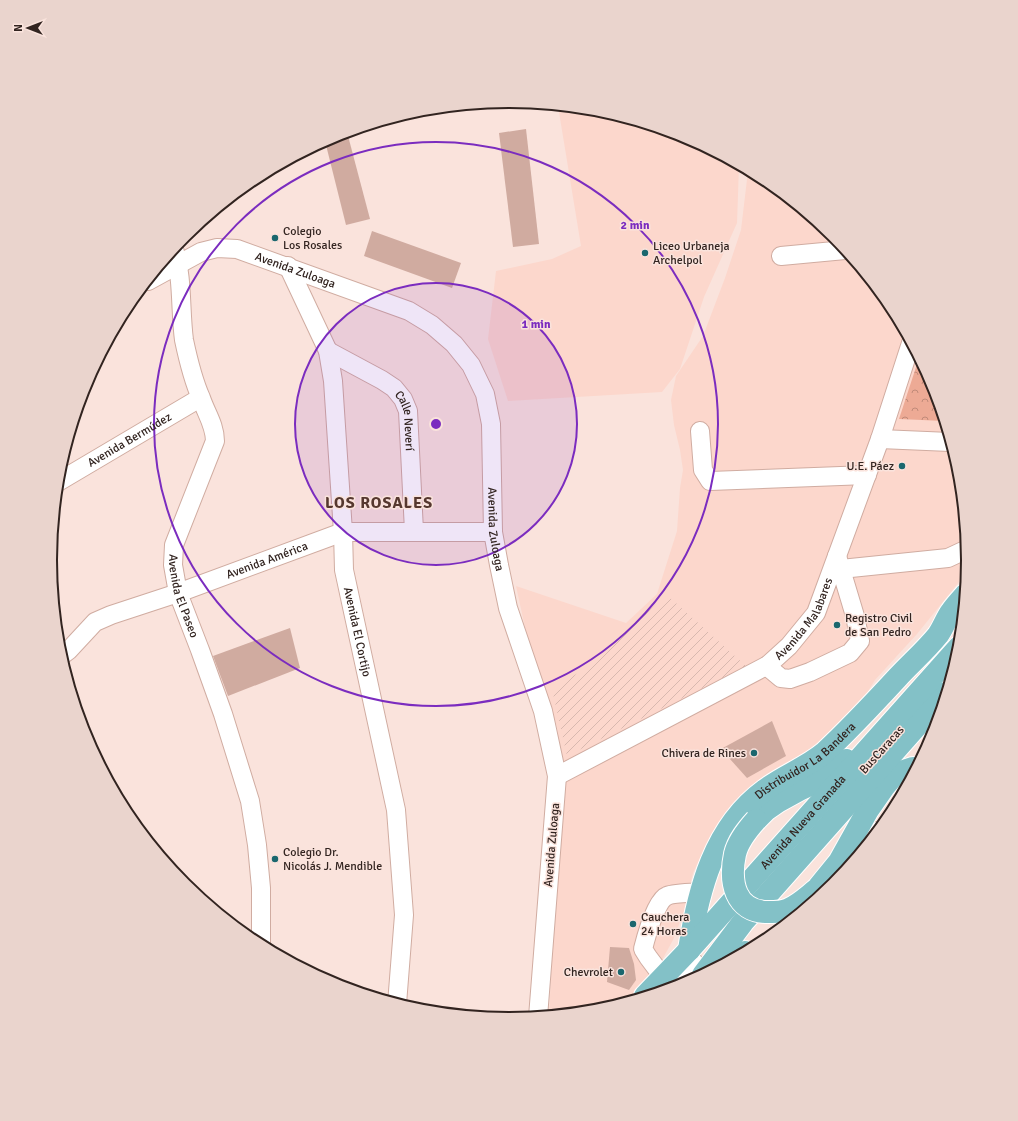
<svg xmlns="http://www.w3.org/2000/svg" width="1018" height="1121" viewBox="0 0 1018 1121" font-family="Signika,sans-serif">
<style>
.built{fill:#fcd7cc}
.industrial{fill:url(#industrial-furrows)}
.park{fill:url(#park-crowns)}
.building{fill:#d0aba0}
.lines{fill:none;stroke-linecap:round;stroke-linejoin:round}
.minor-casing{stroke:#d0aca1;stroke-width:20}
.major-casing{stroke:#fff;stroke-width:24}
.minor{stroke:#fff;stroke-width:18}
.major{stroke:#83c1c7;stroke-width:22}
.major-bridge-casing{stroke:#fff;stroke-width:24;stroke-linecap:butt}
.major-bridge{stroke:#83c1c7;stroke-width:22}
.ring{fill:none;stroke:#7b2cbf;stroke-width:2}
.poi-dot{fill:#1a676e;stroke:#fae3dc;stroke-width:1.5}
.labels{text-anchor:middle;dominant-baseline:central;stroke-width:3;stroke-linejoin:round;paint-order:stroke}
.poi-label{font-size:12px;fill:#322420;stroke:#fae3dc;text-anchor:start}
.street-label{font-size:12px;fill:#322420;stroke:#fae3dc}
.district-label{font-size:16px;font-weight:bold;letter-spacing:1px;fill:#56382f;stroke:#fae3dc}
.rim{fill:none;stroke:#322420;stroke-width:2}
.centre{fill:#7b2cbf;stroke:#fae3dc;stroke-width:2}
.ring-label{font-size:12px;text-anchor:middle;font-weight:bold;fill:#7b2cbf;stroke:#fae3dc;stroke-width:3;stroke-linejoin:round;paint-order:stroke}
</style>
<defs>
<pattern id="industrial-furrows" width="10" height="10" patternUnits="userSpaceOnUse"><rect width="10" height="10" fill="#fcd7cc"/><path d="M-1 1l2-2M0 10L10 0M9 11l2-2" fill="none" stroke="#d8b8af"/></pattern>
<pattern id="park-crowns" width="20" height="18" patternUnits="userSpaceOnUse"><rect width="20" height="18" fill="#edaa95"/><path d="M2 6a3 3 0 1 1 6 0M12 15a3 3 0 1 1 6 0" fill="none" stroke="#c18a79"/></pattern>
</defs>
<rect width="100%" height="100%" fill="#fae3dc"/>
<!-- built -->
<g class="built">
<polygon points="558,106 599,110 685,137 739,166 737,223 704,297 680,369 662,392 508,401 488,339 496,271 552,259 581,246"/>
<polygon points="748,171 764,179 834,236 891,306 933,385 959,471 968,561 967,572 917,634 875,680 855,712 832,740 721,823 707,844 693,873 683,914 673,940 656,971 635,1000 598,1011 549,1016 560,792 559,744 557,727 526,632 516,586 626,623 657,594 677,531 680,488 683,470 680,450 674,425 671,400 676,376 703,336 725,278 741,230"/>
</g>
<!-- industrial -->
<polygon class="industrial" points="667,595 746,666 567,756 552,689 578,673"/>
<!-- park -->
<polygon class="park" points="919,358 933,385 944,421 899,419"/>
<!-- building -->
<g class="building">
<polygon points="526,129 539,244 513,247 499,133"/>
<polygon points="347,132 370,219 346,225 325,141 334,136"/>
<polygon points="372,231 461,263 452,288 364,256"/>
<polygon points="290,628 300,668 228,696 213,656"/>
<polygon points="772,721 786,756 747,778 721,749"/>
<polygon points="610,947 629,948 634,964 636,980 629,990 607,982"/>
</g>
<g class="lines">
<defs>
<g id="minor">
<path id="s1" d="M174,249C183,278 180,310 184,340C188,359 193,380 201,398C206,413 215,425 215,441L174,545L173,565L178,593L200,650L223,714L250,801L257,845L261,888V946"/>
<polyline points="781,256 845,250"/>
<path id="s2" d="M288,266L328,351L333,381L343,532L344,570L396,810L404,915L397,1004"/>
<path id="s3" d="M148,281L201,252L217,248L237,249L409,311L432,325L454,344L471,365L485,394L491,424L493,532L499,565L508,608L543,711L557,776L538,1017"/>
<path id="s4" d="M328,351L382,380L394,388L403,399L408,411L414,531"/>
<polyline points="700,431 703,470 710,481 867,475"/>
<polyline points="880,439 950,442"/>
<path id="s5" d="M58,482L200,398"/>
<polyline points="841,569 948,558 963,551"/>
<path id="s6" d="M61,656L69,650L95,622L111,615L178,593L343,532H493"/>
<polyline points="768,665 769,668 781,678 790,679 810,672 850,653 860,641 855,616 837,556"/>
<path id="s7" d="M557,776L768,665L789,646L816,613L880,439L911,343"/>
<polyline points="872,832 878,831"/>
<path d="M663,977L648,957L643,949C646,937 656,900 667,896C672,893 694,893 701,892"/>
<polyline points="667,990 693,961"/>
</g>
<g id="major">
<polyline points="756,820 766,810 779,801 799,790 818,781 846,760"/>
<polyline points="817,889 839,862 868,810 884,787 895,774 913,768"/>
<path id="s8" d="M689,950C698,891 714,827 765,790C783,776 806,768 824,753C850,729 874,703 898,677C911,663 926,650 938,635C943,628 946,619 951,612C955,606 960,601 965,595"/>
<polyline points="711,965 745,952"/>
<polyline points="703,975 743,922 946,693"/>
<path id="s9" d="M645,996L689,950L959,647"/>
</g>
</defs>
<!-- minor casing -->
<use href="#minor" class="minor-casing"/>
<!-- major casing -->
<use href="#major" class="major-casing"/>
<!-- minor -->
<use href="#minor" class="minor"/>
<!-- major -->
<use href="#major" class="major"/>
<defs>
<path id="major-bridge" d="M756,820C747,830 738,841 735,854C729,882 735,912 768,912C776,912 783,912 789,909C800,904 808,896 817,889"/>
</defs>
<!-- major-bridge casing -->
<use href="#major-bridge" class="major-bridge-casing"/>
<!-- major-bridge -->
<use href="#major-bridge" class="major-bridge"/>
</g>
<!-- distance rings -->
<circle cx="436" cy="424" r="141" fill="#7b2cbf" fill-opacity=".12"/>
<g class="ring">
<circle cx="436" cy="424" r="141"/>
<circle cx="436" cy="424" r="282"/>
</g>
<!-- markers -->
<g class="poi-dot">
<circle cx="275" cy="238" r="4"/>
<circle cx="645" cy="253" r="4"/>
<circle cx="902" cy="466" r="4"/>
<circle cx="837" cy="625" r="4"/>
<circle cx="754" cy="753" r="4"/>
<circle cx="275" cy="859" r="4"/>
<circle cx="633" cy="924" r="4"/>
<circle cx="621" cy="972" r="4"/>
</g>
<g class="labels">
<!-- poi labels -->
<g class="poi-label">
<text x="283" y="231">Colegio<tspan x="283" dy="14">Los Rosales</tspan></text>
<text x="653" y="246">Liceo Urbaneja<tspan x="653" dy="14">Archelpol</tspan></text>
<text x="894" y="466" text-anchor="end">U.E. Páez</text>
<text x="845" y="618">Registro Civil<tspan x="845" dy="14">de San Pedro</tspan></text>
<text x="746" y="753" text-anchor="end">Chivera de Rines</text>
<text x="283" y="852">Colegio Dr.<tspan x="283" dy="14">Nicolás J. Mendible</tspan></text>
<text x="641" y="917">Cauchera<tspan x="641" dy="14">24 Horas</tspan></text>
<text x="613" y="972" text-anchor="end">Chevrolet</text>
</g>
<!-- street labels -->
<g class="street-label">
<text stroke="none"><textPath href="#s3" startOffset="159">Avenida Zuloaga</textPath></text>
<text stroke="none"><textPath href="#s4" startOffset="112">Calle Neverí</textPath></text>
<text stroke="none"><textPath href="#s5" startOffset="83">Avenida Bermúdez</textPath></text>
<text stroke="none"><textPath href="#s3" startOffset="531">Avenida Zuloaga</textPath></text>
<text stroke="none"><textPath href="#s6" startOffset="231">Avenida América</textPath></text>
<text stroke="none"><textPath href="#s1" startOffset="362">Avenida El Paseo</textPath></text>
<text stroke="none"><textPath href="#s7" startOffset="298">Avenida Malabares</textPath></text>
<text stroke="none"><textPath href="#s2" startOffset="377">Avenida El Cortijo</textPath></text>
<text transform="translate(882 750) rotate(-48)">BusCaracas</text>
<text stroke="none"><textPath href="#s8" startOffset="232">Distribuidor La Bandera</textPath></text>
<text stroke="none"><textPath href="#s9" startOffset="235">Avenida Nueva Granada</textPath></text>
<text transform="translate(552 845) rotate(-85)">Avenida Zuloaga</text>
</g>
<!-- district labels -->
<g class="district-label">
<text x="379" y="503">LOS ROSALES</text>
</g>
</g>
<!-- crop -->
<path d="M0 0H1018V1121H0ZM57 560a452 452 0 1 1 904 0a452 452 0 1 1-904 0Z" fill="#ead4cd" fill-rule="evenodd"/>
<path class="rim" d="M57 560a452 452 0 1 1 904 0a452 452 0 1 1-904 0Z"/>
<circle cx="436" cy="424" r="6" class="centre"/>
<g class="ring-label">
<text x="635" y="229">2 min</text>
<text x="536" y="328">1 min</text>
</g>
<!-- north arrow -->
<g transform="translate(28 28) rotate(270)" stroke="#fae3dc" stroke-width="3" paint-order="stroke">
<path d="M0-3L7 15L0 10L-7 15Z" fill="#322420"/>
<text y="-6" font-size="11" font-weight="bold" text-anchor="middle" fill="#322420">N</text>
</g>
</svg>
